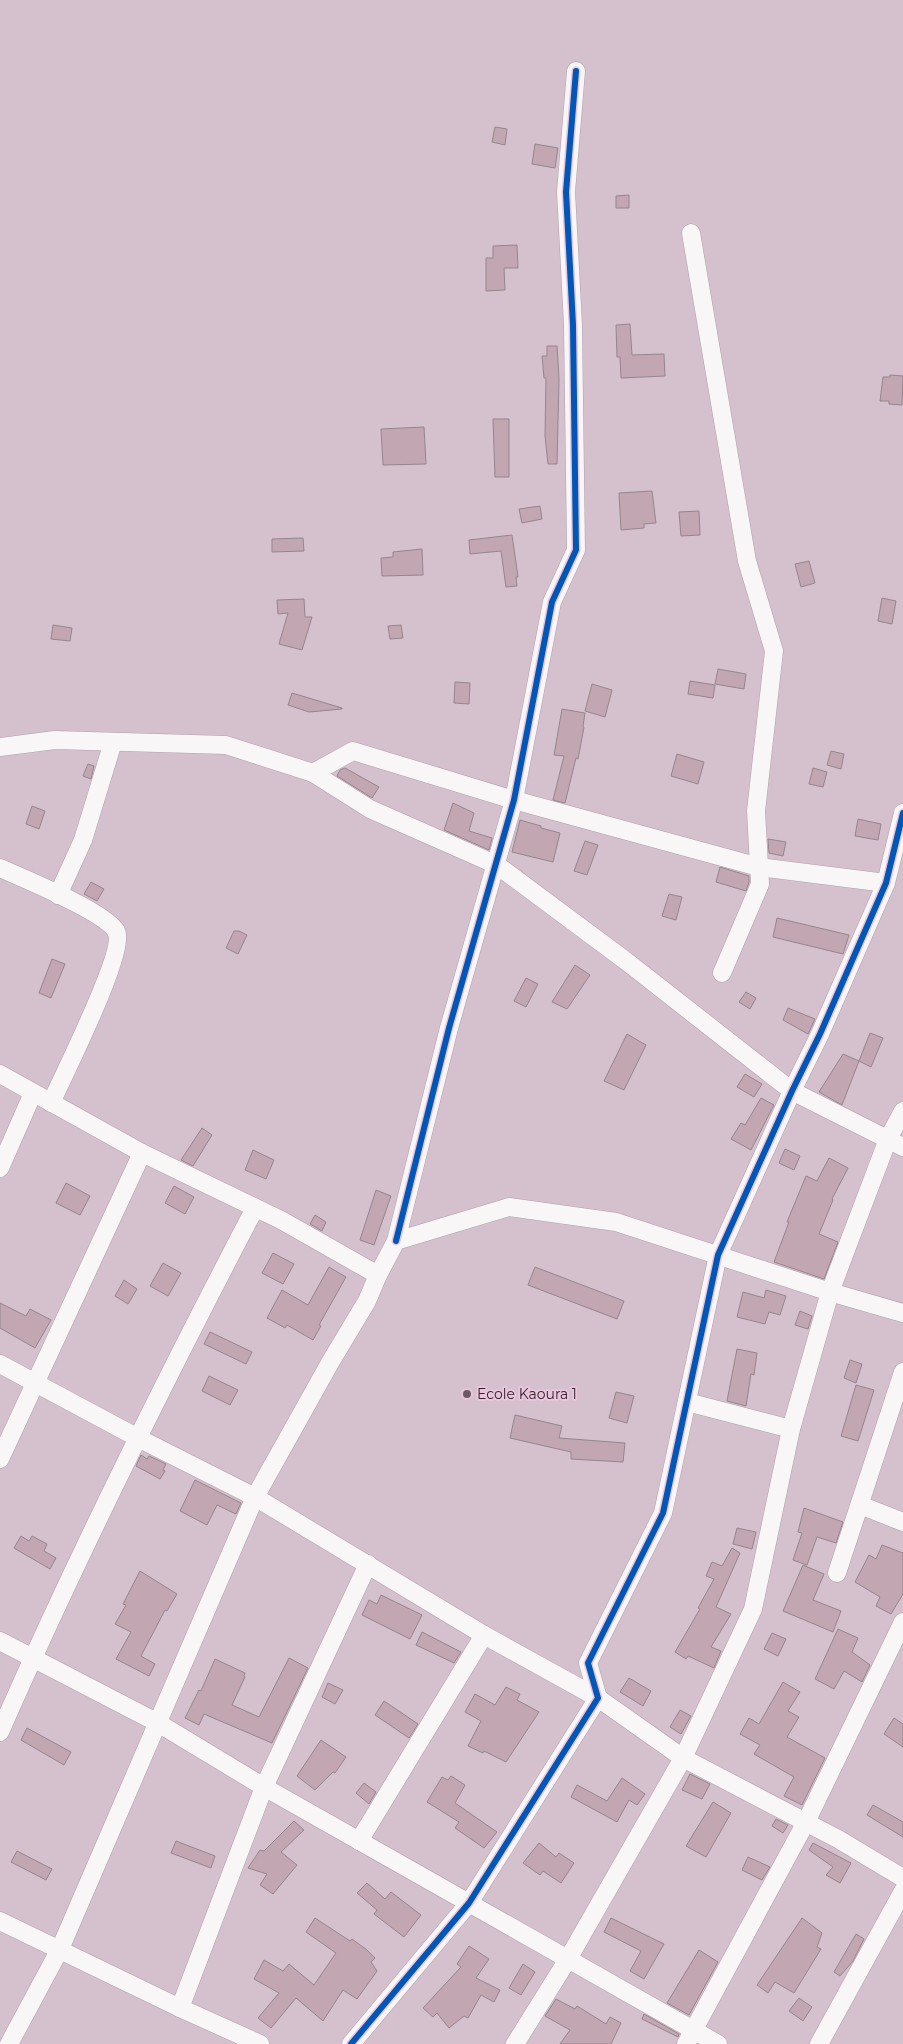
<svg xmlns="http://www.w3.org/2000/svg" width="903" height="2044" viewBox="0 0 903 2044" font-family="Montserrat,sans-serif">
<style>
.building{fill:#c2a7b3;stroke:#95858d}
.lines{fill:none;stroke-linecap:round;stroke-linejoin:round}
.minor-casing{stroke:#b0a0aa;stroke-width:19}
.minor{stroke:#f9f6f8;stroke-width:18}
.cycleway-casing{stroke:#eac5dc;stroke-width:9}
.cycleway{stroke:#0057b8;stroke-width:6}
.poi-dot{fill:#6b5b65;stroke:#eac5dc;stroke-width:2}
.labels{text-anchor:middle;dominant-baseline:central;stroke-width:4;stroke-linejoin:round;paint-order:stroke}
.poi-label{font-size:14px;fill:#32242d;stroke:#eac5dc;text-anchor:start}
</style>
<rect width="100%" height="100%" fill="#d5c0cd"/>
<!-- building -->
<g class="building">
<polygon points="495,127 507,129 505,145 492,142"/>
<polygon points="535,144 558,148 555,168 532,164"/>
<polygon points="629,195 629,208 616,208 616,196"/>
<polygon points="517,245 518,268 504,268 505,290 486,291 486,258 493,258 493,246"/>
<polygon points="630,324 632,355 664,354 665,376 621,378 620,357 617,357 616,325"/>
<polygon points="547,346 557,346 559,379 557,464 548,464 545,436 546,378 544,378 542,356 547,356"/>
<polygon points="890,375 903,376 902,405 889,404 889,401 880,401 883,377 890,377"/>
<polygon points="493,419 509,419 509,477 495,477"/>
<polygon points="424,427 426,464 383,465 381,429"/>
<polygon points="652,491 656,523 644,524 644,528 621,530 619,493"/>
<polygon points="540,506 542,519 522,523 519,509"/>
<polygon points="699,511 700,535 681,536 679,512"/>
<polygon points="512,535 518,577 516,577 517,586 506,587 501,551 470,554 469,540"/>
<polygon points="303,538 304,551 272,552 272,539"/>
<polygon points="422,549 423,575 382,576 381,558 393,557 393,552"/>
<polygon points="809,561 815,583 801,587 795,564"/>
<polygon points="882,598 896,601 892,624 878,621"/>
<polygon points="304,599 305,617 312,617 302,650 279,644 288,613 278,614 277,600"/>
<polygon points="53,625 72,628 70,641 51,639"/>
<polygon points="401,625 403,638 390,639 388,626"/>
<polygon points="718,669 746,674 744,689 715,684"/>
<polygon points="690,681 715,685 713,698 688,694"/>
<polygon points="455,682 470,683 469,704 454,703"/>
<polygon points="592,684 612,690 605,717 585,711"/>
<polygon points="292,693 342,708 342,709 309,712 288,705"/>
<polygon points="562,709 585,713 583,726 584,727 578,759 576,758 565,803 553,800 564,756 554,755"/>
<polygon points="831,751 844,754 841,769 827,765"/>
<polygon points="677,754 704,762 698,784 671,776"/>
<polygon points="88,764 94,766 91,779 83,776"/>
<polygon points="345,768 379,787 372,798 337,776 340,770"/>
<polygon points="813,768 827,772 823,787 809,784"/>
<polygon points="453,803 474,813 469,831 492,838 489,850 444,830"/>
<polygon points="32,806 45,811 39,829 26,824"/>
<polygon points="858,819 881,824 878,840 855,836"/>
<polygon points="520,820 541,826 541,828 560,833 553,862 512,852"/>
<polygon points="768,839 786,842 783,856 769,853"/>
<polygon points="585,841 598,845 587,875 574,871"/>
<polygon points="720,867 749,876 749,882 746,891 716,882"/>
<polygon points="91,882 104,889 97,901 84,894"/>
<polygon points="669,894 682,897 676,920 662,916"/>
<polygon points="777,918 849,935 843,954 773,937"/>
<polygon points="234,931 239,931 247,935 238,954 226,948"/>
<polygon points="52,959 65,964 51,998 39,993"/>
<polygon points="575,965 590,975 567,1009 552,1002"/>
<polygon points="526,978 538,984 526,1007 514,1001"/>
<polygon points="746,992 756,998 750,1009 739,1002"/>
<polygon points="788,1008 815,1019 808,1034 783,1020"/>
<polygon points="870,1033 883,1038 871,1067 859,1061"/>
<polygon points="627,1034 646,1045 624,1090 604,1081"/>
<polygon points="843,1054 859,1061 842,1105 819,1092"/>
<polygon points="745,1074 762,1084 754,1097 737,1087"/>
<polygon points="761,1098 774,1105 751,1150 731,1139 741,1123 745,1125"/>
<polygon points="202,1128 212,1135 193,1166 181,1160"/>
<polygon points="785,1149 800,1156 794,1170 779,1163"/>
<polygon points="253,1150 274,1160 266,1179 245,1170"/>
<polygon points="829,1158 848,1168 832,1199 833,1200 819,1234 838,1242 824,1279 774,1262 789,1222 787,1222 806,1176 817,1181"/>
<polygon points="66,1183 90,1196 80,1215 56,1203"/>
<polygon points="174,1186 194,1197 185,1214 165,1203"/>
<polygon points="376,1190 391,1196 374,1245 360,1240"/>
<polygon points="315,1215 326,1222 322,1231 310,1224"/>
<polygon points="273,1253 294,1264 283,1284 262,1273"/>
<polygon points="163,1263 181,1273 168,1296 150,1286"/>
<polygon points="329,1267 346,1277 319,1325 321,1326 313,1340 287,1325 285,1328 267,1318 282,1290 308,1305"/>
<polygon points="535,1267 624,1301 617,1319 528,1285"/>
<polygon points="124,1280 137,1289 128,1304 115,1296"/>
<polygon points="766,1290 786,1296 780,1315 769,1312 765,1324 737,1317 743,1292 764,1298"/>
<polygon points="0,1303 26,1316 30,1309 51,1320 35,1348 0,1328"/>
<polygon points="800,1311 812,1316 808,1329 795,1325"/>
<polygon points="210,1332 252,1352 246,1364 204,1344"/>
<polygon points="737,1349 757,1353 754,1375 751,1374 746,1406 727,1401"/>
<polygon points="850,1360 862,1364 856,1383 844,1378"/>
<polygon points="209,1376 238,1390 230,1405 202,1391"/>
<polygon points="856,1385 874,1390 858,1441 841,1436"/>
<polygon points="616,1392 634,1396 627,1423 609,1418"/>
<polygon points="515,1415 562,1426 559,1438 625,1443 623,1462 571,1459 571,1452 510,1438"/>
<polygon points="141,1455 147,1459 149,1456 166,1464 163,1470 165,1471 160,1479 136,1466"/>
<polygon points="195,1480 241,1503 236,1514 217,1505 207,1525 180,1511"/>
<polygon points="804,1508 843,1522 836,1543 817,1537 807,1565 793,1560 802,1533 798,1532"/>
<polygon points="737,1528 756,1532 752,1549 733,1544"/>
<polygon points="21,1536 29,1541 32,1536 47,1544 44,1551 56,1558 50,1569 14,1548"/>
<polygon points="882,1545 903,1553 903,1594 891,1614 876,1606 880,1597 855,1582 869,1555 876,1559"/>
<polygon points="732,1548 740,1553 716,1607 731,1614 711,1647 721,1651 714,1668 688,1656 686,1659 675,1652 700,1609 698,1608 714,1579 706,1576 712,1562 722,1566"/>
<polygon points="803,1565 824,1574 813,1600 841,1611 833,1632 783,1611"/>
<polygon points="140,1571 177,1594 167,1611 165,1610 141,1656 155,1664 149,1676 116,1659 131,1632 115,1624 126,1605 123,1604"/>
<polygon points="381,1595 422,1615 410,1639 362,1615 369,1600 377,1604"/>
<polygon points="838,1629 858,1638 852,1652 870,1665 862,1682 844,1671 834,1689 815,1679"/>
<polygon points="422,1632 461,1652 454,1663 416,1645"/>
<polygon points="772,1633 786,1639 778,1656 764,1649"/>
<polygon points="289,1658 308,1668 272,1743 204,1714 199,1725 185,1718 199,1690 201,1691 215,1659 245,1673 244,1676 245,1677 232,1705 259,1717"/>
<polygon points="629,1678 651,1691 643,1706 620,1692"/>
<polygon points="783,1682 800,1692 788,1711 799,1717 787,1737 825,1758 802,1805 784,1796 794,1777 754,1754 760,1745 740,1734 749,1718 759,1724"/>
<polygon points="328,1683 343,1690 335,1704 322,1697"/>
<polygon points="506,1687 520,1694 517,1700 539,1712 506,1762 484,1751 483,1753 468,1746 481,1721 465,1712 475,1694 495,1705"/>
<polygon points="384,1701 418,1724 409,1738 375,1715"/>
<polygon points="680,1710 691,1716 681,1734 670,1727"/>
<polygon points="894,1718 903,1724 903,1747 884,1734"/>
<polygon points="27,1728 71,1752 64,1765 21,1740"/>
<polygon points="321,1740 346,1757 335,1773 333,1772 315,1790 297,1776"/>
<polygon points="690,1774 710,1784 702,1799 682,1790"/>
<polygon points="451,1776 465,1785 455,1803 497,1832 484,1848 455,1828 459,1822 427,1802 442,1777 448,1780"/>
<polygon points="622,1778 645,1794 637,1805 629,1800 617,1822 571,1797 577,1785 607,1801"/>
<polygon points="364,1783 376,1792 369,1804 356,1793"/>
<polygon points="713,1802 731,1813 706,1857 686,1846"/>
<polygon points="873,1805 903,1822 903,1837 867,1815"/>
<polygon points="776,1819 788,1825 783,1833 772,1826"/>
<polygon points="294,1821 304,1830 281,1852 297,1865 273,1894 260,1885 267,1874 248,1868 260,1850 264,1851"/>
<polygon points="176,1841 215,1856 211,1868 171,1853"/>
<polygon points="539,1843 556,1857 559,1853 574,1863 561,1883 543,1871 540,1875 523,1863"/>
<polygon points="813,1843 851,1863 840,1883 826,1875 833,1867 809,1850"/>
<polygon points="17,1851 52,1869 46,1880 11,1862"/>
<polygon points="748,1857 770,1867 762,1880 742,1870"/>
<polygon points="367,1883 385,1899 391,1892 421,1915 404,1937 374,1914 377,1910 357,1893"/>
<polygon points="315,1918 350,1941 352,1939 367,1950 375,1958 371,1962 377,1971 357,1999 343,1990 323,2021 296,1998 271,2028 258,2018 279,1993 254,1979 264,1960 283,1971 289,1964 314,1985 336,1953 306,1932"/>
<polygon points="611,1918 664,1944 644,1979 630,1971 641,1951 604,1932"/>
<polygon points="802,1918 822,1933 817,1947 821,1949 794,1993 775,1982 768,1993 757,1985"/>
<polygon points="856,1934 864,1939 853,1961 840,1976 834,1972"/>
<polygon points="469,1946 489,1959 476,1978 500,1990 494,2002 481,1995 468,2018 464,2016 449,2028 437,2013 433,2017 423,2008 461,1967 457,1964"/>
<polygon points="699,1950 718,1962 689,2015 667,2003"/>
<polygon points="523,1964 535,1972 521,1995 509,1988"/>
<polygon points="799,1998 812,2007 803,2021 789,2011"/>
<polygon points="556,1999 575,2009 577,2006 606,2024 610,2017 621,2023 611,2044 560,2044 570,2030 545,2016"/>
<polygon points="644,2014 679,2034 678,2037 642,2019"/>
</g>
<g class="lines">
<defs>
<g id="minor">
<polyline points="691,233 747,561 774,651 756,811 760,884 722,973"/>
<polyline points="0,747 55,740 226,745 313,773 353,751 514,800 759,867 886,883"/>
<polyline points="313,773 370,809 497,865 626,961 792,1091 903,1147"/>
<path d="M0,868C24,879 104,911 116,931C127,950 62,1078 51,1103"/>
<polyline points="58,895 83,840 113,742"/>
<polyline points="0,1074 142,1153 281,1220 378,1275 396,1241 509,1207 616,1222 830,1292 903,1313"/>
<polyline points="0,1168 33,1093"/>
<polyline points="396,1241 449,1028 514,800 552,602 576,550 573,325 566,192 576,71"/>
<polyline points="0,1364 138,1438 255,1497 484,1635 598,1698 683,1758 838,1839 903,1878"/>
<polyline points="687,1402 791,1429"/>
<polyline points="0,1459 142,1153"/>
<polyline points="860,1505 903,1522"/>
<polyline points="837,1573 903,1372"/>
<polyline points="0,1641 158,1723 264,1787 718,2044"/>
<path d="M0,1732C78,1554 165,1380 255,1208"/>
<polyline points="359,1841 484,1635"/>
<polyline points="0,1921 180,2008 260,2044"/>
<polyline points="180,2008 264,1787 368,1564"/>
<polyline points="9,2044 60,1949 255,1497 331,1361 367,1301 378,1275"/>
<polyline points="351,2044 469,1903 598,1698 588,1663 663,1513 718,1255 792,1091 820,1034 886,883 903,813"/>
<polyline points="515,2044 568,1959 683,1758 753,1609 791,1429 830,1292 888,1139 903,1111"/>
<polyline points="686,2044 806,1822 903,1622"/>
<polyline points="819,2044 903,1891"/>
</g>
</defs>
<!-- minor casing -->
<use href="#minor" class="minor-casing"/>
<!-- minor -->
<use href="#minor" class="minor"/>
<defs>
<g id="cycleway">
<polyline points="396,1241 449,1028 514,800 552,602 576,550 573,325 566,192 576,71"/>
<polyline points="351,2044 469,1903 598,1698 588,1663 663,1513 718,1255 792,1091 820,1034 886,883 903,813"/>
</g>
</defs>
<!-- cycleway casing -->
<use href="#cycleway" class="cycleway-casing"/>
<!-- cycleway -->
<use href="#cycleway" class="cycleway"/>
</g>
<!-- markers -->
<circle class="poi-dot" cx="467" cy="1394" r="5"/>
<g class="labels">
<!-- poi labels -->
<g class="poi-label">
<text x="477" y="1394">Ecole Kaoura 1</text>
</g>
</g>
</svg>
